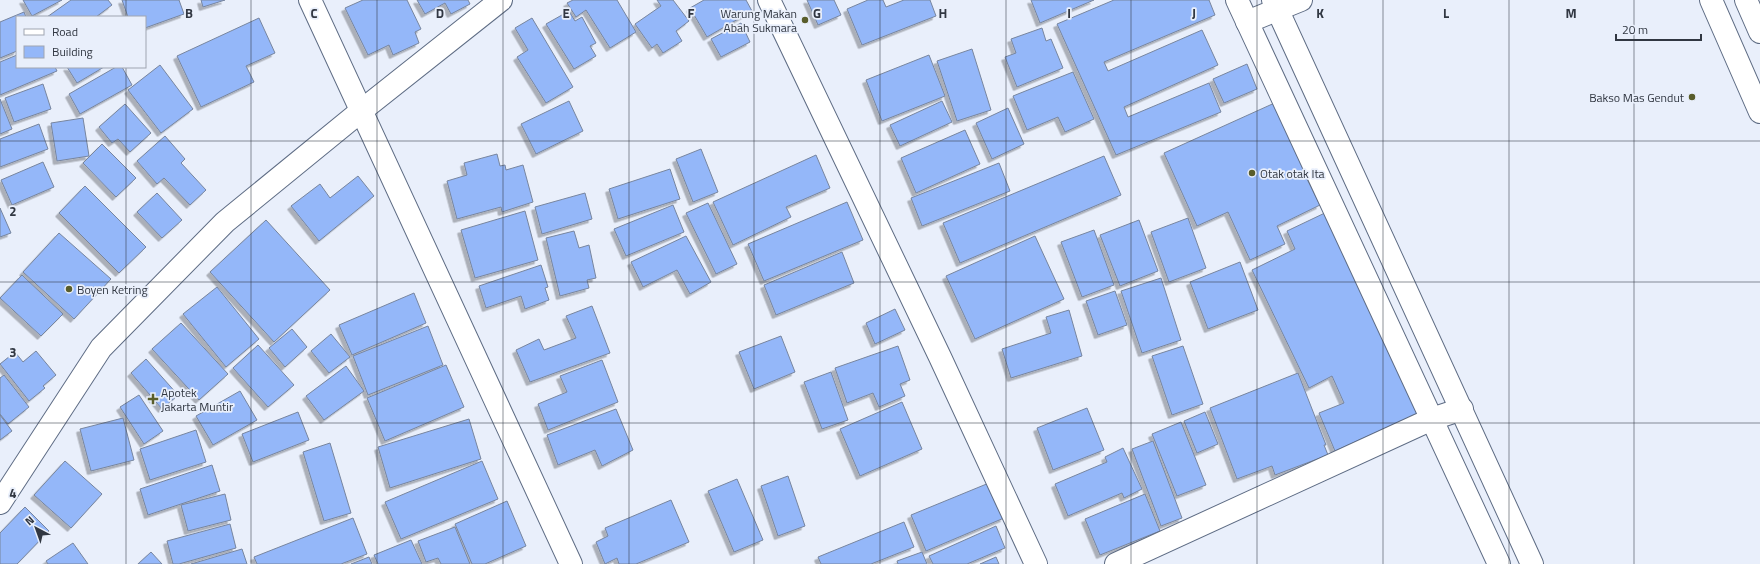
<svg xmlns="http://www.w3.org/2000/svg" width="1760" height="564" viewBox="0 0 1760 564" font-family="'Titillium Web',sans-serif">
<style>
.building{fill:#94b7f9;stroke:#77859e;filter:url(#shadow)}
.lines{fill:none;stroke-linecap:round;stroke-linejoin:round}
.street-casing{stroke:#5e6c84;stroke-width:24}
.secondary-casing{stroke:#5e6c84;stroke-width:24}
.street{stroke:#fff;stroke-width:22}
.secondary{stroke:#fff;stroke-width:22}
.grid{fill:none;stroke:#313742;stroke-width:1;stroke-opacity:0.55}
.poi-dot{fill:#595d2b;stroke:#e9effb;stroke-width:1.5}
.labels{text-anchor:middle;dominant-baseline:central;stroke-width:3.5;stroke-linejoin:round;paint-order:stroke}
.poi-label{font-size:12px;fill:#313742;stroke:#e9effb;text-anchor:start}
.grid-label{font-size:13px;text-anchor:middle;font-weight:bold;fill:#313742;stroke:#e9effb;stroke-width:3.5;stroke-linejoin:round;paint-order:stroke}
</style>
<defs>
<filter id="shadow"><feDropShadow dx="-3.5" dy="3.5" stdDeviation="0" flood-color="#0004"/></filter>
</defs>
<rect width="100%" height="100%" fill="#e9effb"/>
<!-- building -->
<g class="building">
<polygon points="23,0 62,0 32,16"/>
<polygon points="71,0 108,0 112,5 96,17 47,17"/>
<polygon points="122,0 179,0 184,14 145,28 145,17 128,17"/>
<polygon points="201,0 225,0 203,7"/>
<polygon points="363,0 407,0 421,29 415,32 419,43 393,55 389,45 368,55 345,8"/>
<polygon points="417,0 468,0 470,4 451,14 445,3 425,14"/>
<polygon points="573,0 617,0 636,32 610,48 586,10 576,17 567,3"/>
<polygon points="657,0 673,0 689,21 676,31 682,41 663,53 657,44 652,48 635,24 661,6"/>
<polygon points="704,0 746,0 752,11 707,37 690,8"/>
<polygon points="807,0 834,0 841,15 818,25"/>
<polygon points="868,0 883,0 886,7 904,0 930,0 936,16 862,45 847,9"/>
<polygon points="1031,0 1094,0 1040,23"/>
<polygon points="1114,0 1209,0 1215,15 1104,62 1108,71 1202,30 1218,65 1124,107 1128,117 1209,83 1221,112 1116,155 1057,24"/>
<polygon points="569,11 575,21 582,17 596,43 590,46 596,56 574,69 546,24"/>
<polygon points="24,12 26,17 17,17 17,51 0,58 0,22"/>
<polygon points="259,18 275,53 246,66 254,82 201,107 177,56"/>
<polygon points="532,18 573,87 546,103 517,57 528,50 515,28"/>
<polygon points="741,23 750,42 721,57 711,39"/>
<polygon points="1042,28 1046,41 1051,39 1063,68 1017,87 1005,57 1016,53 1011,39"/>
<polygon points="972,49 991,110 957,121 937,61"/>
<polygon points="17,55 17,67 55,67 57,71 0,95 0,62"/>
<polygon points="929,55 945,96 882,121 866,80"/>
<polygon points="1247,64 1257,89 1224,103 1213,79"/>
<polygon points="160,65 193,109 161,133 128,90"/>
<polygon points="67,67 104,67 77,83"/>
<polygon points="116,67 122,67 132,85 80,114 69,94"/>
<polygon points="1073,72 1094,119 1065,132 1058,117 1027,130 1013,96"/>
<polygon points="43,84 51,109 14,122 5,98"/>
<polygon points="0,99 12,129 0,134"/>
<polygon points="569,101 583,131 536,154 521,124"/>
<polygon points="942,101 952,122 900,146 890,125"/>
<polygon points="1279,101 1312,174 1306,177 1320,205 1277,226 1285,244 1250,260 1228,212 1197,226 1164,153"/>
<polygon points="125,104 151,133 130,152 118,139 112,143 99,127"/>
<polygon points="1008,108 1024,144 992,159 976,123"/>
<polygon points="83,118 89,156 57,161 51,123"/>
<polygon points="39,124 48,149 0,167 0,139"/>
<polygon points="965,130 980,164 916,193 901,158"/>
<polygon points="165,136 185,159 181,163 206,190 190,205 164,178 157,184 137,161"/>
<polygon points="102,144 136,178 116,197 83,163"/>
<polygon points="701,149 718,192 693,202 676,159"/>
<polygon points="497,154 500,166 505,165 506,170 523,165 533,202 502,212 501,207 457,219 447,181 467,175 464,163"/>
<polygon points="816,155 830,188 786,207 791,217 733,245 713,202"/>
<polygon points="1104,156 1121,195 960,263 943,223"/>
<polygon points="43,162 54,187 12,205 1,180"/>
<polygon points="999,163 1010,191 922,226 911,198"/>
<polygon points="670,169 680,199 618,219 609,189"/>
<polygon points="358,176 374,196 319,241 291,206 320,184 330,198"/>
<polygon points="85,186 146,247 119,273 59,213"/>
<polygon points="157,193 182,220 162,238 137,212"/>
<polygon points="585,193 592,219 542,234 535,207"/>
<polygon points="847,202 863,240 764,281 748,244"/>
<polygon points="708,203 737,264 716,274 686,213"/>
<polygon points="673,205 684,232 626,256 614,229"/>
<polygon points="0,208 11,233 0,237"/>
<polygon points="525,211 538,260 475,278 461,230"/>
<polygon points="1329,211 1423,411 1335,451 1319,413 1344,403 1332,376 1309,388 1252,270 1295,249 1287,231"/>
<polygon points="1188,218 1206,268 1169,282 1151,232"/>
<polygon points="266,220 330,290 274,342 210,272"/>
<polygon points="1139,220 1158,271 1120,286 1100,235"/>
<polygon points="1094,230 1114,285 1082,297 1061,242"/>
<polygon points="574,231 579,248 589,245 596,278 587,280 589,288 560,296 546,238"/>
<polygon points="59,233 111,279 74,319 23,272"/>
<polygon points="686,236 711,282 690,294 677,270 643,287 631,262"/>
<polygon points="1035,236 1064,299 975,339 946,276"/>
<polygon points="842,252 854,283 776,315 764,285"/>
<polygon points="1240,262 1258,310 1208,329 1190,282"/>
<polygon points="541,265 548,287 545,288 549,300 525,309 521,296 486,308 479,286"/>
<polygon points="22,275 63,314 41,336 0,298"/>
<polygon points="1161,278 1181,340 1142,353 1121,291"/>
<polygon points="217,287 259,339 226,367 183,314"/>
<polygon points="1115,291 1127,325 1098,335 1086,301"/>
<polygon points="414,293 426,323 352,355 339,325"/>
<polygon points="592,306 610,353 530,382 516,350 539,339 544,350 576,338 566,316"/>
<polygon points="895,309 905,330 875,344 866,323"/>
<polygon points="1069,310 1082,356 1011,378 1002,349 1051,333 1046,317"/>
<polygon points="181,323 228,374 199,400 152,349"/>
<polygon points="428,326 443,365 368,395 353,356"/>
<polygon points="292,329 307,347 285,367 269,348"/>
<polygon points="331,334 350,357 329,373 311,351"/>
<polygon points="781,336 795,372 754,389 739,352"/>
<polygon points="258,345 294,385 268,407 233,368"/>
<polygon points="898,346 910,380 900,384 905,396 879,407 873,393 847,403 835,368"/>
<polygon points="1183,346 1203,404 1172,415 1152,356"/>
<polygon points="36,351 56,375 43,386 45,388 29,401 0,364 15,352 23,362"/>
<polygon points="146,359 178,395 162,409 131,373"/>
<polygon points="602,360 618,402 548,430 538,404 567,392 560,376"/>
<polygon points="446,365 464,407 385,441 367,398"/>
<polygon points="346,366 364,391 324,420 306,396"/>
<polygon points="831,372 848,420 822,429 804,382"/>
<polygon points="1298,373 1326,445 1324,445 1328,455 1275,475 1272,466 1237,479 1210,408"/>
<polygon points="4,375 29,407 8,424 0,414 0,378"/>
<polygon points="240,391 257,420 213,445 196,416"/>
<polygon points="139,395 163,431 144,444 120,407"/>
<polygon points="902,402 922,449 860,476 840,429"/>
<polygon points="1087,408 1104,450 1053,470 1037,428"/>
<polygon points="616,409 633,450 602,466 595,450 558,465 547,435"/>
<polygon points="298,412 309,440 253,462 242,434"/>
<polygon points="1205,412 1218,444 1197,453 1184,421"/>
<polygon points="0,415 12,431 0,440"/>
<polygon points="123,418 134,460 91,471 80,429"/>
<polygon points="469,419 481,459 390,488 378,447"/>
<polygon points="1181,422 1206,485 1177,496 1152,434"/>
<polygon points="196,430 206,462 150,480 140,449"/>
<polygon points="1153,441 1182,518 1161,526 1132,449"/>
<polygon points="330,443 351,513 324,521 303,452"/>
<polygon points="1123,448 1142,489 1124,498 1122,493 1068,516 1055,484 1107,462 1105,457"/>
<polygon points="65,461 102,494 71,528 34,495"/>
<polygon points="482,461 498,499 401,539 385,502"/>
<polygon points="212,465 220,491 148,515 140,489"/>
<polygon points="788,476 805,526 778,536 761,486"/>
<polygon points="737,479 763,540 734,552 708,491"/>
<polygon points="989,483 1004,518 926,551 911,515"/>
<polygon points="225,494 231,520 188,531 181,505"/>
<polygon points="1145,494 1160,531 1100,555 1085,519"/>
<polygon points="671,500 689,542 636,564 619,564 617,558 605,564 596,542 608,536 605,528"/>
<polygon points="507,501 526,546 485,564 472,564 455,524"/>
<polygon points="25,507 49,531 17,564 0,564 0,533"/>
<polygon points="353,518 367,554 341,564 257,564 254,557"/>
<polygon points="904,522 914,547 871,564 821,564 818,557"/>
<polygon points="230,524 236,548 179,564 173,564 167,541"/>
<polygon points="996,526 1005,548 967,564 933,564 929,556"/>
<polygon points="455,527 470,564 441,564 438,558 426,562 418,541"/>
<polygon points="411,540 422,564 378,564 374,555"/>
<polygon points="73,543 88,564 48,564 46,561"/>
<polygon points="242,549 247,564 191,564"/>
<polygon points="151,552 162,564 138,564"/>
<polygon points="922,552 927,564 898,564 897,561"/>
<polygon points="369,557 372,564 351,564"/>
<polygon points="996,557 999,564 980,564"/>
</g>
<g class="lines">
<defs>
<g id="street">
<polyline points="310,0 571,564"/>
<polyline points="769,0 940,357 1036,564"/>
<polyline points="1711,0 1760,112"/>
<polyline points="1746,0 1760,32"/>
<polyline points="1247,22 1301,0"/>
<polyline points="0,503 101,348 225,222 361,111 501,0"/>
<polyline points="1116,564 1432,419 1462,409"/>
</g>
<g id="secondary">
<polyline points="1237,0 1499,564"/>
<polyline points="1273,0 1532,564"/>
</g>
</defs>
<!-- street casing -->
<use href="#street" class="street-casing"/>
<!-- secondary casing -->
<use href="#secondary" class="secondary-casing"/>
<!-- street -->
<use href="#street" class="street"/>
<!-- secondary -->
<use href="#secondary" class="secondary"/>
</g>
<!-- grid -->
<path class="grid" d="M126,0V17M251,0V564M377,0V564M503,0V564M629,0V564M754,0V564M880,0V564M1006,0V564M1131,0V564M1257,0V564M1383,0V564M1509,0V564M1634,0V564M126,67V564M0,141H1760M0,282H1760M0,423H1760"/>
<!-- markers -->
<g class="poi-dot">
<circle cx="805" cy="20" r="4"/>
<circle cx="1692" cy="97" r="4"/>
<circle cx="1252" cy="173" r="4"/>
<circle cx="69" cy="289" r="4"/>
<path d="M151 393h4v4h4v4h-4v4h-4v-4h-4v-4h4z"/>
</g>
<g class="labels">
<!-- poi labels -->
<g class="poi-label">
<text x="797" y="13" text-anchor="end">Warung Makan<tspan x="797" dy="14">Abah Sukmara</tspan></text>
<text x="1684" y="97" text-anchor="end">Bakso Mas Gendut</text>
<text x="1260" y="173">Otak otak Ita</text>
<text x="77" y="289">Boyen Ketring</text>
<text x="161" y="392">Apotek<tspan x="161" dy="14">Jakarta Muntir</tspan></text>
</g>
</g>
<g class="grid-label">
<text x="189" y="18">B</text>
<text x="314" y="18">C</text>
<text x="440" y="18">D</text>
<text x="566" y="18">E</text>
<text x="691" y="18">F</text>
<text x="817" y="18">G</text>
<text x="943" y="18">H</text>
<text x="1069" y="18">I</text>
<text x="1194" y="18">J</text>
<text x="1320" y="18">K</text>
<text x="1446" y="18">L</text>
<text x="1571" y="18">M</text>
<text x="13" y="216">2</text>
<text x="13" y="357">3</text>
<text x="13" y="498">4</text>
</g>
<!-- legend -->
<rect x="16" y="16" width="130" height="52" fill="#e9effb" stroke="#9fa5b1"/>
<rect x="24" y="29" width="20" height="6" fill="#ffffff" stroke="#9fa5b1"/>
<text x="52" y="36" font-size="12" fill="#313742">Road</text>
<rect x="24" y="46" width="20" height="12" fill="#94b7f9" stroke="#9fa5b1"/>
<text x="52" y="56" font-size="12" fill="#313742">Building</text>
<!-- north arrow -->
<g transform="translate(36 528) rotate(319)" stroke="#e9effb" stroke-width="3" paint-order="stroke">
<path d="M0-3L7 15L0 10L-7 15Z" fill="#313742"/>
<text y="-6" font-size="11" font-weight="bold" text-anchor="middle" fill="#313742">N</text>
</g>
<!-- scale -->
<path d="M1616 34v6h85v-6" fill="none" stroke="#313742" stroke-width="2"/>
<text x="1622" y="34" font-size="12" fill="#313742" stroke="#e9effb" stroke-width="3" paint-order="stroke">20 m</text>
</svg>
